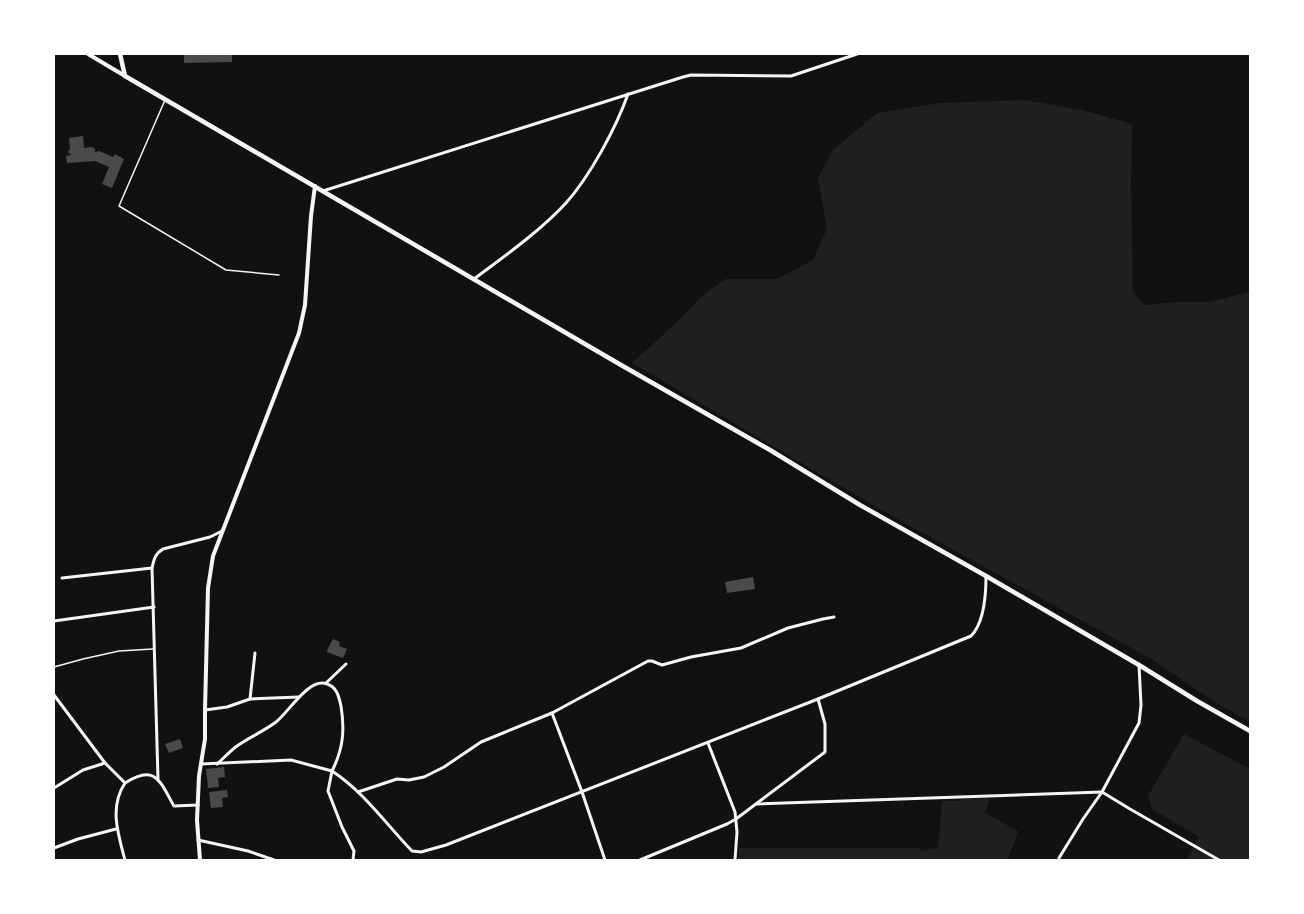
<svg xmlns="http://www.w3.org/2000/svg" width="1304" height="914" viewBox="0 0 1304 914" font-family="'Golos Text',sans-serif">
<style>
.green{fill:#202020}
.building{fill:#4a4a4a}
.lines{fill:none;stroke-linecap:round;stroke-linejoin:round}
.service{stroke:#f5f5f5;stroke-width:1.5}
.minor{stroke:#f5f5f5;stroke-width:3}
.tertiary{stroke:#f5f5f5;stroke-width:4}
.secondary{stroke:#f5f5f5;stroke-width:4.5}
</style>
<rect width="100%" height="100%" fill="#111"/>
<!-- green -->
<g class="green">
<polygon points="1024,100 1082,110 1132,124 1131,183 1133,293 1145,305 1177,302 1210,302 1250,292 1250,722 1210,699 1153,660 878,508 632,363 677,322 703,295 726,279 777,279 813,260 827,229 818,178 833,150 877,113 940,103"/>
<polygon points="1184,734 1250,769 1250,860 1186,860 1199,837 1152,809 1148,796"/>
<polygon points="990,798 985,813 1018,831 1008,860 738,860 739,848 920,848 920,851 938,848 942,801 961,801 962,799"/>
</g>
<!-- building -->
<g class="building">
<polygon points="184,54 232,54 232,62 184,63"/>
<polygon points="83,136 84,148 92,147 95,149 95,152 99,151 113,157 115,154 124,159 112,188 102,184 109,167 95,161 67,163 66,156 71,155 70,153 69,154 68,150 70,150 69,138"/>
<polygon points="753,577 755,589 727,593 725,582"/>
<polygon points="333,639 340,642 339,646 347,649 343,658 327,652 328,648"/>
<polygon points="180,739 183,748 169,753 165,744"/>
<polygon points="224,767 225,777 218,778 219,787 208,788 206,769"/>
<polygon points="227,790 228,797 222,798 223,807 211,808 209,792"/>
</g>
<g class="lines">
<!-- service -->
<g class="service">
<polyline points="165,100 119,206 226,270 279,275"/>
<polyline points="54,667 83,659 119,651 153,649"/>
</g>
<!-- minor -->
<g class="minor">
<polyline points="323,191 683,77 691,75 791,76 857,54"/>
<path d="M474,279C506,255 539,232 566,203C590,176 616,128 628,94"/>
<polyline points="62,578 152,568"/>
<polyline points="54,621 154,607"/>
<polyline points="326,683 346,664"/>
<path d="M54,695L105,763L125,783C109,807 118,834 125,860"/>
<polyline points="250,699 255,653"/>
<polyline points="205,710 227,707 250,699 299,697"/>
<polyline points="552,713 582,792 605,860"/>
<polyline points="708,743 735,812 737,832 735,860"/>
<polyline points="201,764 291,760 332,771 328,791 342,827 354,851 353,860"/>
<path d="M217,764C224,758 230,751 237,746C250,737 264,731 276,722C289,712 309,677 327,684C337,687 339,697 341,706C345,731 343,749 332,771C364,792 386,824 412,851L421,852L446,845L818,699L971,636C984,623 986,593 986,576"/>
<path d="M158,779L152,568C154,559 155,554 163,549L210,537L222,531"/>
<path d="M125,783C156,763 160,782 174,806L198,805"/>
<polyline points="54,788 83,770 105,763"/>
<polyline points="358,792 397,779 409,780 424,777 444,767 481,742 552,713 648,661 652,661 662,665 691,657 741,648 788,628 823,619 834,617"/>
<polyline points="756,804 1102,792 1130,809 1219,860"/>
<polyline points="198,840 248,851 274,860"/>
<polyline points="54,848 78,839 116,829"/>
<polyline points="1059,858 1083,819 1102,792 1139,723 1141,705 1139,665"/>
<polyline points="640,860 727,824 736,819 825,752 825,724 818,699"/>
</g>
<!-- tertiary -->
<g class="tertiary">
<polyline points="88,54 125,76"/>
<polyline points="200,860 197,820 199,776 205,739 205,710 208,588 213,556 299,333 305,305 311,216 315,186"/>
</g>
<!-- secondary -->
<polyline class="secondary" points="120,54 125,76 621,365 770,450 860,505 986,576 1139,665 1197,701 1250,731"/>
</g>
<!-- border -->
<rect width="1304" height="914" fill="none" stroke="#ffffff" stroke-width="110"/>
</svg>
